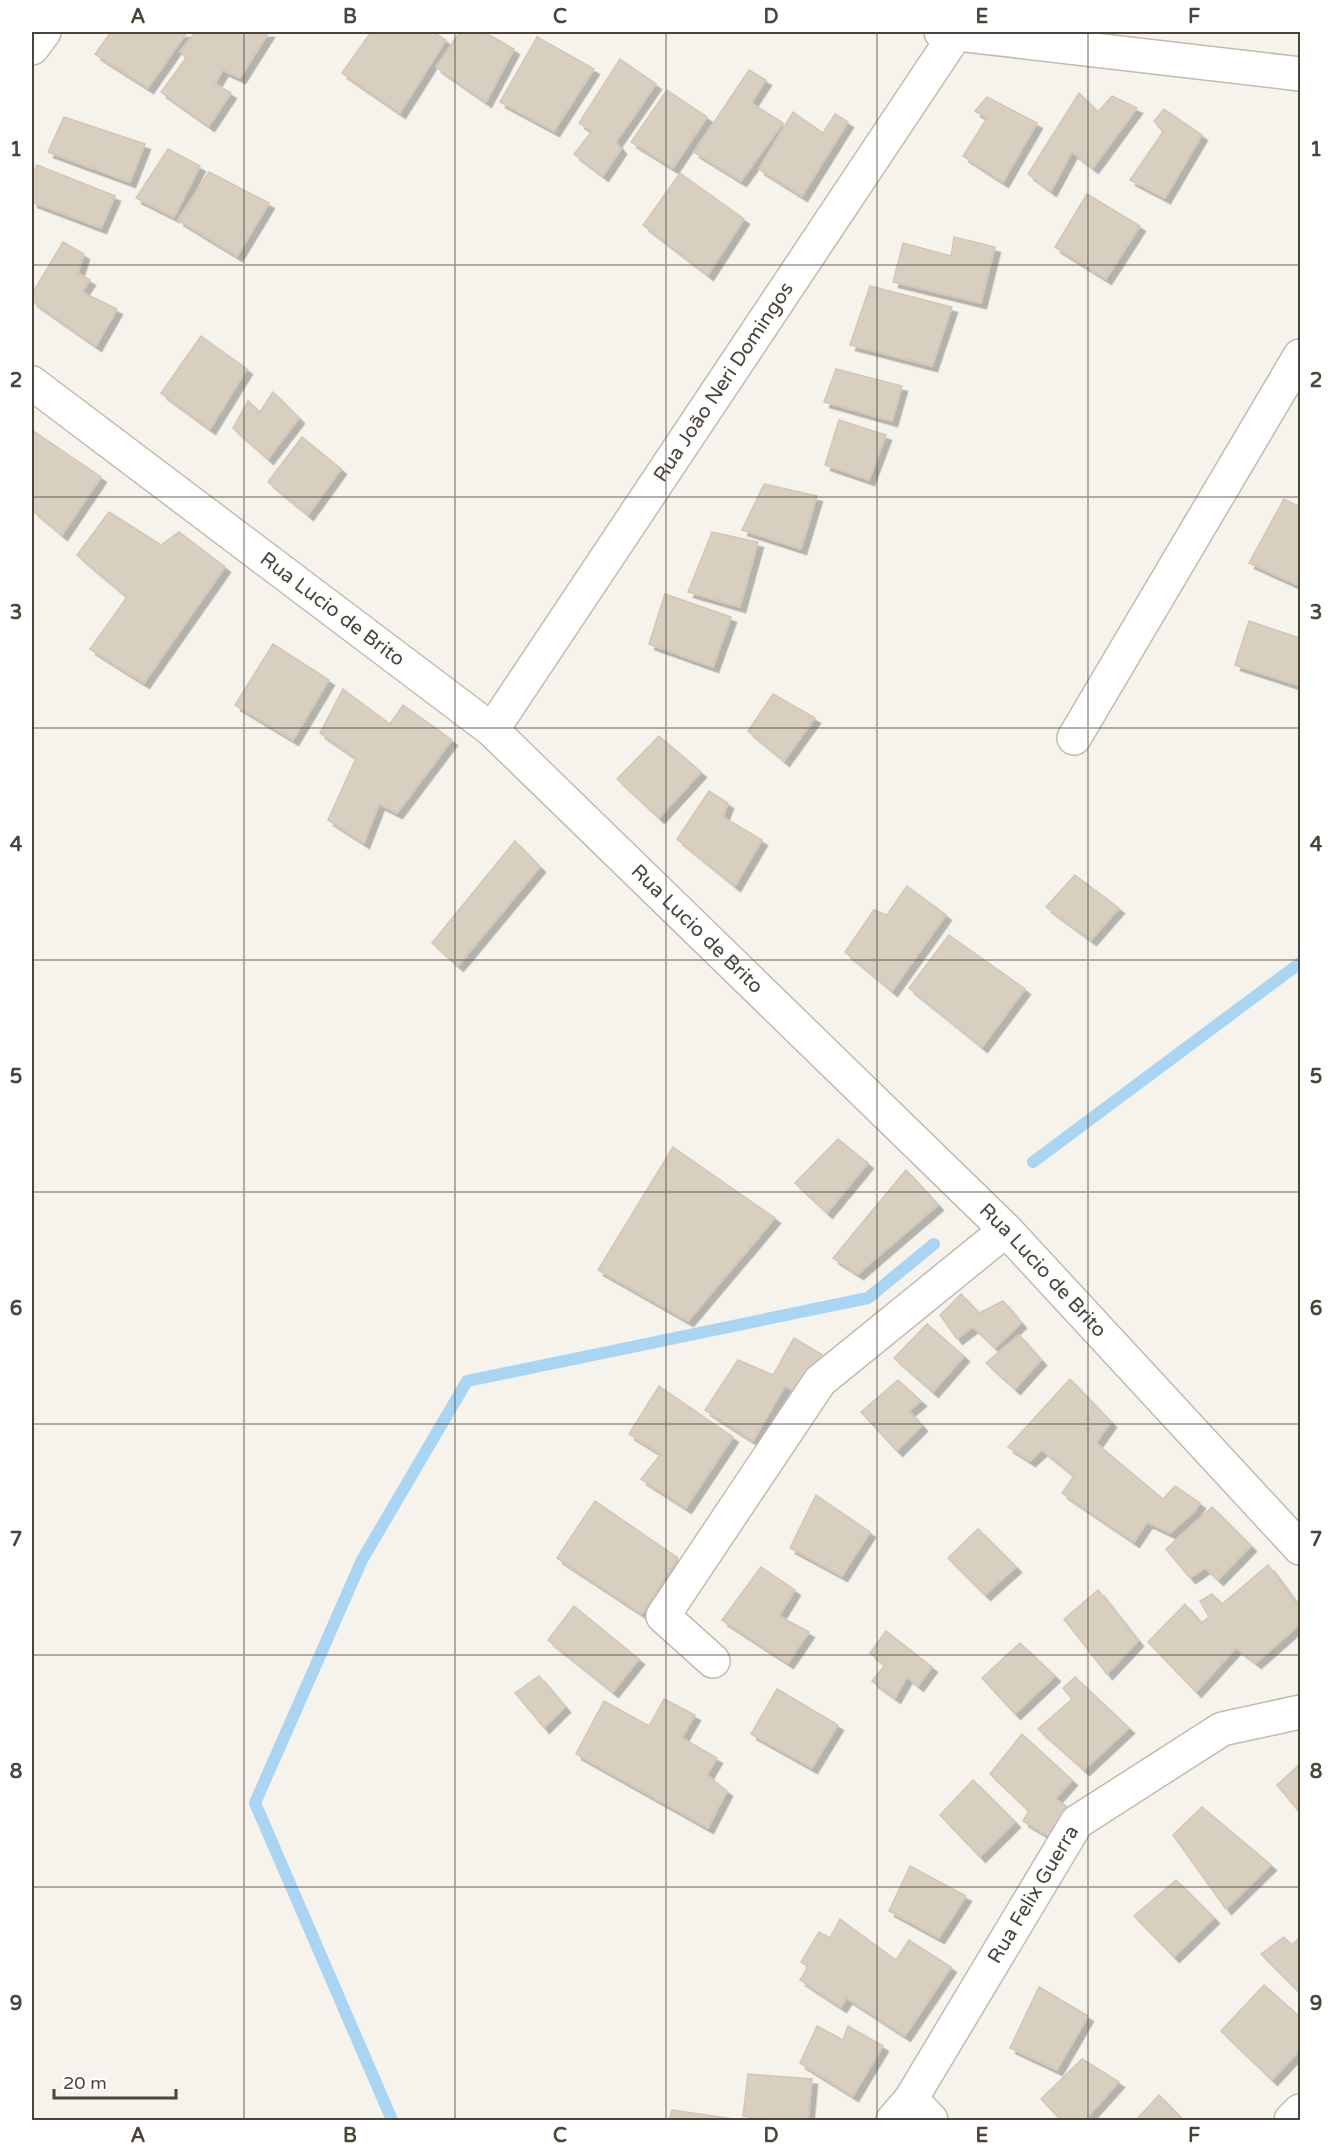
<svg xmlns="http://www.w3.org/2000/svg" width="1332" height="2152" viewBox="0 0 1332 2152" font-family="'Varela Round',sans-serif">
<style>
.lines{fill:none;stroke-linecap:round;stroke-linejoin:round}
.stream{stroke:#a9d4f2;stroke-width:12}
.building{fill:#d8cfc1;stroke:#d3c7b4;stroke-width:1.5;filter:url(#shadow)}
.minor-casing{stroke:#c2bbae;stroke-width:36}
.minor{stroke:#fff;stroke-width:33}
.grid{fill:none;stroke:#4b4439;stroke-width:1.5;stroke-opacity:0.55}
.labels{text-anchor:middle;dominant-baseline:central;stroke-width:6;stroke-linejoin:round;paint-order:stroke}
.street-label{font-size:20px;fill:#4b4439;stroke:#fff}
.neatline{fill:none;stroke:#4b4439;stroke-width:2}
.grid-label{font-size:20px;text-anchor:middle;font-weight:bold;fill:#4b4439}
</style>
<defs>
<filter id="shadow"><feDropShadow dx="5.5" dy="5.5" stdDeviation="0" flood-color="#0004"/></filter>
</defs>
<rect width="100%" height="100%" fill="#f6f3ec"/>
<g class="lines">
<!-- stream -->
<g class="stream">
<polyline points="1033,1162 1300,963"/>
<polyline points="392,2120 255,1803 362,1560 467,1381 868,1298 934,1244"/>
</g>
</g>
<!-- building -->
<g class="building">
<polygon points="111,32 187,32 148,88 95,54"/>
<polygon points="195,32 269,32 240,78 223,70 215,84 231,93 209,126 161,92 186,58 180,52"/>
<polygon points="371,32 433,32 446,40 400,113 342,73"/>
<polygon points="460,32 484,32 514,49 486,102 436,67"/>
<polygon points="537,37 594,69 554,131 500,102"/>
<polygon points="620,59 656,84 616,142 621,149 603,176 574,154 592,131 579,123"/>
<polygon points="749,70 766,80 751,103 783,123 741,181 694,152"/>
<polygon points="667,90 707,117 673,168 631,142"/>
<polygon points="1079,93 1098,112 1112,96 1137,108 1093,168 1072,152 1051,191 1028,174"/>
<polygon points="987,97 1037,123 1003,182 963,156 987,118 975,111"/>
<polygon points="1164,109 1202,135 1165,198 1130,180 1163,132 1154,121"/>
<polygon points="793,112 823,133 835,114 848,122 802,196 759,169"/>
<polygon points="64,117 145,144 130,182 48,152"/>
<polygon points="168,149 200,166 174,217 136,198"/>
<polygon points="37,165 115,196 101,228 32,202 32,177"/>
<polygon points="209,172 269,203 237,256 178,220"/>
<polygon points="680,173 744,219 708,275 643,225"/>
<polygon points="1087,194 1140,226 1106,279 1055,247"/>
<polygon points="954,237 995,247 981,303 893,282 903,243 951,256"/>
<polygon points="63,242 84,254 78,273 90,280 82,292 117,309 96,346 32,301 32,294"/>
<polygon points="870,286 952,307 932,366 850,345"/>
<polygon points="201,336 247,369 210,429 161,393"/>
<polygon points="836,369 902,386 892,421 824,402"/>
<polygon points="273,392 299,418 268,459 233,428 248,401 260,412"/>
<polygon points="839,420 886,435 869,480 825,465"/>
<polygon points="32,430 101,477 62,535 32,510"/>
<polygon points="302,437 341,469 308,515 268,482"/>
<polygon points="764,484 817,496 801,549 742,530"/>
<polygon points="1284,499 1300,507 1300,586 1249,563"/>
<polygon points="109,512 161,545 179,532 225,567 144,683 90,649 127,597 77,555"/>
<polygon points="712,532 758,542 740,607 688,592"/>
<polygon points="665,594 731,617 713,667 649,644"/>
<polygon points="1249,621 1300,638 1300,686 1235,665"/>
<polygon points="273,644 329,680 293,740 235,705"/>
<polygon points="343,689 390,724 403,705 452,740 397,813 379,804 364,843 328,820 356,758 320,733"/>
<polygon points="773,694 815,718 784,761 748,731"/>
<polygon points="659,736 701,772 659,818 617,779"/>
<polygon points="709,791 728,803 723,817 762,840 735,886 677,839"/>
<polygon points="515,841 540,867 458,966 432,943"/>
<polygon points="1075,875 1119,908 1091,940 1046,907"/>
<polygon points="907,886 946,915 892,991 845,952 874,910 887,915"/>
<polygon points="949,935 1025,989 982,1047 909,988"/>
<polygon points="838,1139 868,1163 827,1213 795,1183"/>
<polygon points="673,1147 775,1218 688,1321 598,1270"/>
<polygon points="906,1170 938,1205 858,1274 833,1258"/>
<polygon points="961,1294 979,1313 1003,1301 1021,1323 995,1348 973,1327 957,1339 940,1315"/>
<polygon points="927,1324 964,1356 933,1392 894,1358"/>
<polygon points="1019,1335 1041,1360 1015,1389 986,1363"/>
<polygon points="794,1338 826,1357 802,1396 785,1386 753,1441 705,1410 738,1360 773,1375"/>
<polygon points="1070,1379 1111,1422 1096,1443 1163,1499 1175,1486 1200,1503 1194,1512 1170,1533 1147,1522 1134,1542 1062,1493 1074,1476 1042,1450 1030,1461 1008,1447"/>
<polygon points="898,1380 921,1401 909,1411 922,1426 897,1451 861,1412"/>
<polygon points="659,1386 733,1437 686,1508 641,1479 661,1454 629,1434"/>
<polygon points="816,1495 870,1532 842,1576 790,1548"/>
<polygon points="595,1501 678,1558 642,1614 557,1558"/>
<polygon points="1212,1507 1251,1546 1218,1580 1205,1568 1190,1578 1166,1549"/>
<polygon points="978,1529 1016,1567 985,1595 948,1558"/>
<polygon points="1268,1565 1300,1608 1300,1624 1256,1663 1236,1648 1196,1692 1148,1642 1185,1604 1201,1623 1209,1617 1200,1601 1212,1594 1222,1604"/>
<polygon points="761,1567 795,1590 779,1616 809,1632 788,1663 722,1620"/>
<polygon points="1098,1590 1138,1641 1107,1674 1064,1619"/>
<polygon points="574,1606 639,1659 613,1692 548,1640"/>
<polygon points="886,1631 932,1667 918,1686 907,1677 895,1698 872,1681 885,1665 870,1653"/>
<polygon points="1020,1643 1055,1676 1015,1714 982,1678"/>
<polygon points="539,1676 565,1707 544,1728 515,1693"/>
<polygon points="1075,1677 1129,1728 1084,1770 1038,1729 1072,1699 1063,1688"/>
<polygon points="777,1689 838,1725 812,1768 751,1734"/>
<polygon points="664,1699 695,1715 682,1738 717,1758 707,1775 727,1791 708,1828 576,1754 604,1701 649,1726"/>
<polygon points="1022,1734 1072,1780 1055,1799 1069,1808 1050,1837 1023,1821 1029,1811 990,1774"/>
<polygon points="1300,1764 1300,1813 1277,1785"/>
<polygon points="973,1780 1015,1822 980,1857 940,1815"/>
<polygon points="1202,1807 1271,1865 1226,1909 1173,1835"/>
<polygon points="910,1866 966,1896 939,1938 889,1911"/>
<polygon points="1176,1880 1214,1918 1174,1957 1134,1916"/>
<polygon points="840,1919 896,1960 909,1940 951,1967 905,2036 847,1998 841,2007 800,1980 808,1967 801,1962 819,1932 830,1938"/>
<polygon points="1284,1937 1292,1945 1300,1937 1300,1993 1261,1954"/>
<polygon points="1264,1985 1300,2017 1300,2050 1272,2080 1221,2031"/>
<polygon points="1039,1987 1088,2016 1057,2070 1010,2048"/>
<polygon points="817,2026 843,2040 848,2026 883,2046 853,2096 800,2063"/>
<polygon points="1082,2059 1119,2082 1085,2120 1061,2120 1041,2099"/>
<polygon points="748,2074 812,2079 808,2120 780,2120 743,2116"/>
<polygon points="1159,2095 1183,2120 1136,2120"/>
<polygon points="672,2110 734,2119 669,2120"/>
</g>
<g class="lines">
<defs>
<g id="minor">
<polyline points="941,32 1300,74"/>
<polyline points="32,48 44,32"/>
<path id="s1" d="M32,383L492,730L1006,1230L1300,1548"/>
<path id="s2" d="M492,730L957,32"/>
<polyline points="1074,738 1300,356"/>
<polyline points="713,1661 663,1616 820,1381 1006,1230"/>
<polyline points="911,2099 931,2120"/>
<path id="s3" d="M893,2120L911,2099L1077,1822L1222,1729L1300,1712"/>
<polyline points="1291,2120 1300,2111"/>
</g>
</defs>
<!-- minor casing -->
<use href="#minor" class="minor-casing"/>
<!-- minor -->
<use href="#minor" class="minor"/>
</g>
<!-- grid -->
<path class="grid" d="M244,32V2120M455,32V2120M666,32V2120M877,32V2120M1088,32V2120M32,265H1300M32,497H1300M32,728H1300M32,960H1300M32,1192H1300M32,1424H1300M32,1655H1300M32,1887H1300"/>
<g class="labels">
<!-- street labels -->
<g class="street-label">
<text stroke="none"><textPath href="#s2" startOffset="418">Rua João Neri Domingos</textPath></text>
<text stroke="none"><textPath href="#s1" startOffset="376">Rua Lucio de Brito</textPath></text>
<text stroke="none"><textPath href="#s1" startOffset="862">Rua Lucio de Brito</textPath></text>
<text stroke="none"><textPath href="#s1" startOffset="1348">Rua Lucio de Brito</textPath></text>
<text stroke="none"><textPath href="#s3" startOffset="266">Rua Felix Guerra</textPath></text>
</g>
</g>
<!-- border -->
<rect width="1332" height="2152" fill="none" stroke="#ffffff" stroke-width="66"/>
<!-- scale -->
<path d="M54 2089v9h122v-9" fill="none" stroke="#4b4439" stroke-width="3"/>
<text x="63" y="2089" font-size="18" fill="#4b4439" stroke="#ffffff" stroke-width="4.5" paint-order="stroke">20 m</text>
<rect x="33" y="33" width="1266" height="2086" class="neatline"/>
<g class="grid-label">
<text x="138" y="23">A</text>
<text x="350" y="23">B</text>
<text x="560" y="23">C</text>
<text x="771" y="23">D</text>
<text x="982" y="23">E</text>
<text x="1194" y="23">F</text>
<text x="16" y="156">1</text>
<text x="1316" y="156">1</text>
<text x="16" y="387">2</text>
<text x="1316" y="387">2</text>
<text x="16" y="619">3</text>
<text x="1316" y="619">3</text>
<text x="16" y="851">4</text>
<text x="1316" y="851">4</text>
<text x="16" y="1083">5</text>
<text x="1316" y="1083">5</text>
<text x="16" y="1315">6</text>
<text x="1316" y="1315">6</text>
<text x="16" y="1546">7</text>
<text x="1316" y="1546">7</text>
<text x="16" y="1778">8</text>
<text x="1316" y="1778">8</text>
<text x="16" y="2010">9</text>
<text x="1316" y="2010">9</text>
<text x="138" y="2142">A</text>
<text x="350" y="2142">B</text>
<text x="560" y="2142">C</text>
<text x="771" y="2142">D</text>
<text x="982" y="2142">E</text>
<text x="1194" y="2142">F</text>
</g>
</svg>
